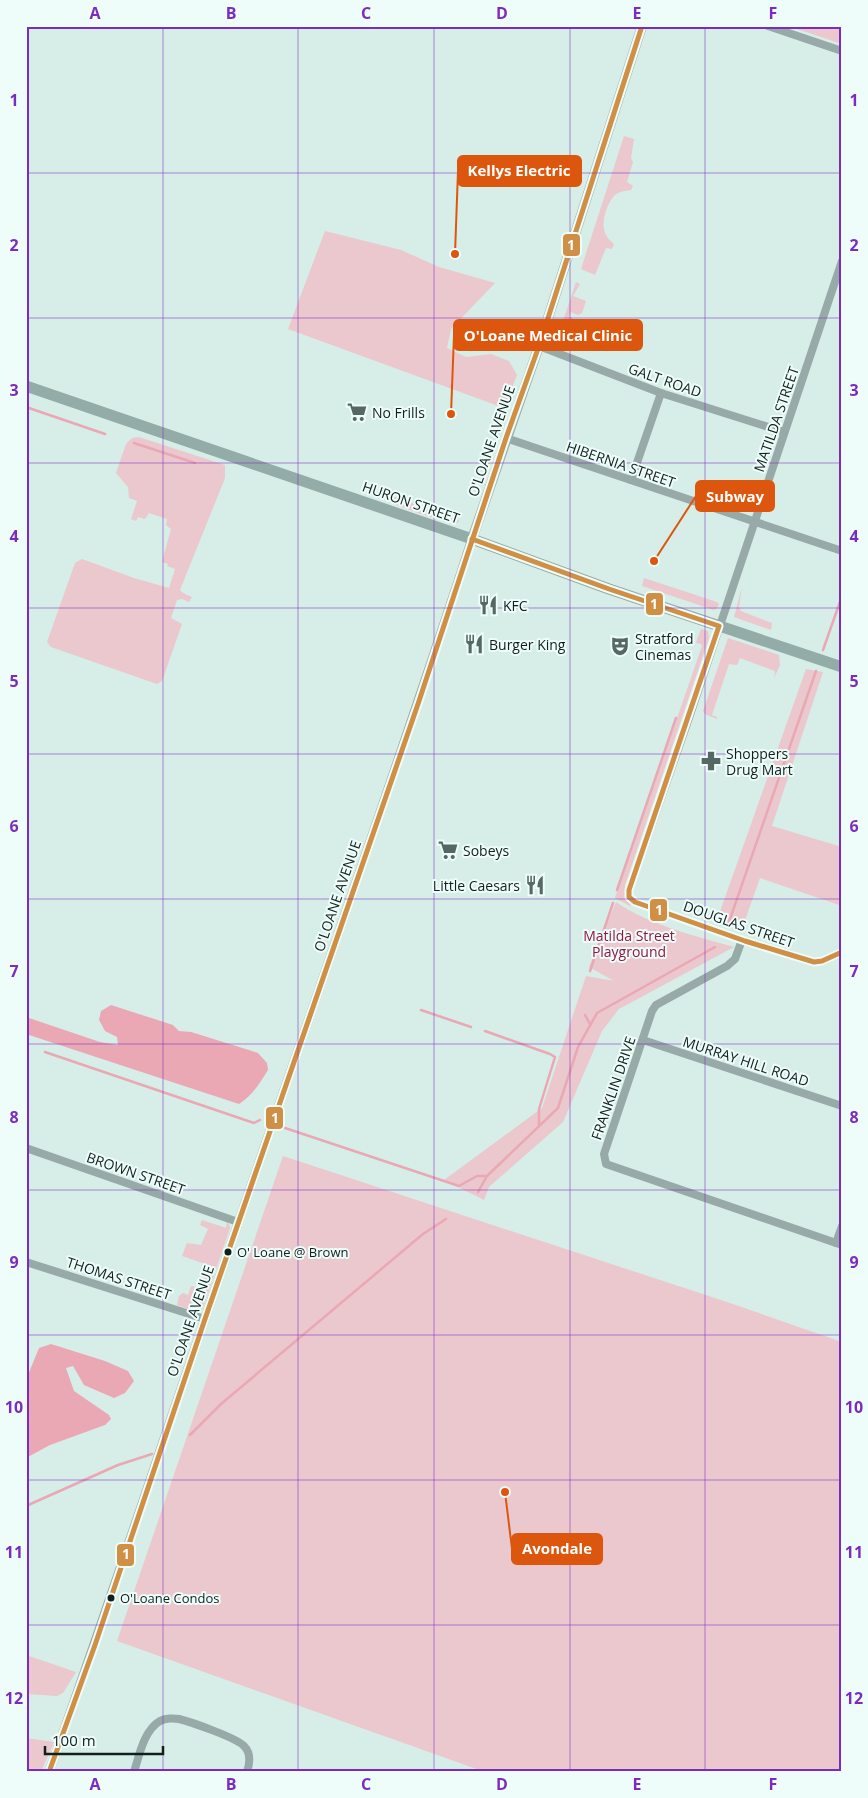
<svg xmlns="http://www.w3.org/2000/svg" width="868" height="1798" viewBox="0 0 868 1798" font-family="'Open Sans',sans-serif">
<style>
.green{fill:#eac8cd}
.water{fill:#eaa8b4}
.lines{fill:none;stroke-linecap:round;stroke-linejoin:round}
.stream{stroke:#eaa8b4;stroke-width:2.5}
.minor{stroke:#97aaa7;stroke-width:8}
.tertiary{stroke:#97aaa7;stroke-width:9}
.secondary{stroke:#9cb2ad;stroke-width:10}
.primary{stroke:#94aca7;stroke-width:11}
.bus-1-casing{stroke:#eefdfa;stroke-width:9}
.bus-1{stroke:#cf8f45;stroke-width:5}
.grid{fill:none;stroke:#7b2cbf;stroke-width:1;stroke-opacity:0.55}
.bus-dot{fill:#11201d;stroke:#eefdfa;stroke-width:2}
.labels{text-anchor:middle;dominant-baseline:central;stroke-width:4;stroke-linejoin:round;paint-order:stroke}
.bus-label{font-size:13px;fill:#11201d;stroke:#eefdfa;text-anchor:start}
.street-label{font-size:14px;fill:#11201d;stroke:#eefdfa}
.poi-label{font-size:14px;fill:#11201d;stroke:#eefdfa;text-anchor:start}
.park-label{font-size:14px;fill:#92173f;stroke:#eefdfa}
.leader{fill:none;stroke:#dd560d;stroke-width:2}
.callout-dot{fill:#dd560d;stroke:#eefdfa;stroke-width:2}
.callout{fill:#dd560d;stroke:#dd560d;stroke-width:2}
.callout-label{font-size:15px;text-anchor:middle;font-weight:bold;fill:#fff}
.line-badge{stroke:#eefdfa;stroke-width:2}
.badge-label{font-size:14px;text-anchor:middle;font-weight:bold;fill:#fff}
.neatline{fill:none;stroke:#7b2cbf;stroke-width:2}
.grid-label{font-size:16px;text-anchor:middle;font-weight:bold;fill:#7b2cbf}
</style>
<rect width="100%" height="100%" fill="#d7ede8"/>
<!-- green -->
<g class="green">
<polygon points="788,26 842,26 842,44"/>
<path d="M624,136L634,139L631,158L633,162L627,182L633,186L631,190C625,191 618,191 613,197C606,206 600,225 606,235C608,239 611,241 614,244L612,249L606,248L595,275L581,269Z"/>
<polygon points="325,231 401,250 439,267 495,283 451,329 447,348 466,357 491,354 509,361 517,375 504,408 288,329"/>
<polygon points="576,282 580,284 573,296 586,301 582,313 578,315 571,312 569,317 573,318 569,327 567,326 564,329 563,339 565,341 570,341 568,349 556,345 556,342"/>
<polygon points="139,437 225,465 225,478 180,590 183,593 192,597 189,602 182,599 177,600 171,618 182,624 162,681 157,684 51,647 47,642 75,563 82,559 134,578 169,588 175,569 167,566 168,564 162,562 171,529 166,525 167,519 149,513 145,519 138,517 136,521 131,519 137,501 129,498 128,487 116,473 126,444 132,438"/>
<path d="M378,491L459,520L458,523C442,522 399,507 385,500C381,498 379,495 378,491Z"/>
<polygon points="644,578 717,602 719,604 717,608 714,610 642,586"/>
<polygon points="742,587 739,607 741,611 772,623 771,630 734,617"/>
<polygon points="701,629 708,631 709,638 625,885 627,900 631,905 630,906 615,898 702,646 701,644 696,643"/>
<polygon points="728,638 779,655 780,665 774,678 775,671 740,658 737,665 729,664 712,715 717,717 717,719 705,714 703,711"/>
<polygon points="806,669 823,672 772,826 842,847 842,906 760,878 742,929 717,920"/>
<path d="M616,902C647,924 698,937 734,947L619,1009L602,1031L563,1122L489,1187L484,1200L444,1180L542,1108L586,976L614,981L589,967Z"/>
<polygon points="283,1156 730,1303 842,1342 842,1772 485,1772 117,1641"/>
<polygon points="202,1220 226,1228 227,1222 229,1224 230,1228 206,1299 202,1310 197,1312 195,1308 194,1311 177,1305 179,1296 183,1293 188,1295 191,1286 201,1288 208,1265 182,1256 187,1243 201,1245 208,1229 200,1225"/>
<polygon points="26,1655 76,1672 63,1693 57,1696 26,1694"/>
<polygon points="26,1738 54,1742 41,1772 26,1772"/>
</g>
<!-- water -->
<g class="water">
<path d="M111,1005L173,1025L179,1031L191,1032L258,1053L267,1063L268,1070C260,1083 252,1096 239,1104L26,1034V1017L100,1042L118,1045L117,1037L105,1031L99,1020L101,1011Z"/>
<polygon points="51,1344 105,1361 128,1371 134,1381 125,1393 114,1398 84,1385 73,1366 66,1368 74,1391 109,1415 111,1419 105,1425 50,1445 26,1458 26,1380 39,1348"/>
</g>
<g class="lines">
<!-- stream -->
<g class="stream">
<polyline points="26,407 105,434"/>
<polyline points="134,443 195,463"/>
<polyline points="823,650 842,596"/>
<polyline points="617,890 676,718"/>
<polyline points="729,922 816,671"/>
<polyline points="590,971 613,903"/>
<polyline points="421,1010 471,1027"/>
<polyline points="585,1015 590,1024"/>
<polyline points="485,1031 550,1054 555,1057 539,1109 539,1125"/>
<polyline points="45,1052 254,1123 260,1120"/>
<polyline points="285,1128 459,1186 477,1176 486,1176"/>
<polyline points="478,1192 487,1176 558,1108 578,1047 597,1013 715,947"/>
<polyline points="190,1435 221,1404 423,1234 446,1219"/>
<polyline points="26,1506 118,1465 152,1454"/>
</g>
<!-- minor -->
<g class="minor">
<polyline points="768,26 842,51"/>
<polyline points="842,261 690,715 629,890 629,897 635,902 745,941 814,962 822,961 842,952"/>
<polyline points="539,346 661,393 784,432"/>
<polyline points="506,438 842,551"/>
<polyline points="631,480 661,393"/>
<polyline points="742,940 735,959 727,966 656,1005 652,1011 604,1154 606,1164 842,1245"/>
<polyline points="643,1040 842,1106"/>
<polyline points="26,1148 238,1222"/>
<polyline points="836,1243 842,1226"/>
<polyline points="26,1262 205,1319"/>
<path d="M134,1772C139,1756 144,1730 160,1721C165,1718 174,1718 179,1719C191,1722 237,1738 244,1746C251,1753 250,1763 247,1772"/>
</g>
<!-- tertiary -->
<path class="tertiary" d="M49,1772C110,1603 165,1433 224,1264C307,1022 393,781 472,539"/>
<!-- secondary -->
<polyline class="secondary" points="472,539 539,346 642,26"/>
<!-- primary -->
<polyline class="primary" points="26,386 472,539 609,589 842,667"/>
<defs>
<g id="bus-1">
<polyline points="472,539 609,589 719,626 629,890 629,897 635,902 745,941 814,962 822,961 842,952"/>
<polyline points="49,1772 95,1645 205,1319 418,704 506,438 539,346 642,26"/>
</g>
</defs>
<!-- bus-1 casing -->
<use href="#bus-1" class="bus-1-casing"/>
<!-- bus-1 -->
<use href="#bus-1" class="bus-1"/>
</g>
<!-- grid -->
<path class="grid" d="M163,26V1772M298,26V1772M434,26V1772M570,26V1772M705,26V1772M26,173H842M26,318H842M26,463H842M26,608H842M26,754H842M26,899H842M26,1044H842M26,1190H842M26,1335H842M26,1480H842M26,1625H842"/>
<!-- icons -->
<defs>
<symbol id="supermarket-bare" viewBox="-9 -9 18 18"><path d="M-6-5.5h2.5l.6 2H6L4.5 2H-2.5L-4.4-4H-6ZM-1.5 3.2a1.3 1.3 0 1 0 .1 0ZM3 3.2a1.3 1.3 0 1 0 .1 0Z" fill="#566864" stroke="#eefdfa" stroke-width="2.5" paint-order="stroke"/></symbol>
<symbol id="restaurant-bare" viewBox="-9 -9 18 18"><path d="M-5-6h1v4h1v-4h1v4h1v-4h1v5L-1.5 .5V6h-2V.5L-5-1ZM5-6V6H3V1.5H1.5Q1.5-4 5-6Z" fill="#566864" stroke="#eefdfa" stroke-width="2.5" paint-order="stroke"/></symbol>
<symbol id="theatre-bare" viewBox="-9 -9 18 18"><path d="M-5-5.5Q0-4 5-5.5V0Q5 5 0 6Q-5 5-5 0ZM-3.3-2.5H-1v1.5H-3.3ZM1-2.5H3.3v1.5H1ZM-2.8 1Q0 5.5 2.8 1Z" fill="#566864" stroke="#eefdfa" stroke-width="2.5" paint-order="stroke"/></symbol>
<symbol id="pharmacy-bare" viewBox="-9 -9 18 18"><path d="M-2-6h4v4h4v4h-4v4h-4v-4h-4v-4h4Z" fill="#566864" stroke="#eefdfa" stroke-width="2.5" paint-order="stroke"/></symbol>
</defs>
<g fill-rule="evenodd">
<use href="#supermarket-bare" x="343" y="398" width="28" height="28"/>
<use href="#restaurant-bare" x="474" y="591" width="28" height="28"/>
<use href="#restaurant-bare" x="460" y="630" width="28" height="28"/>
<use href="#theatre-bare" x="606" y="632" width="28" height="28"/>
<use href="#pharmacy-bare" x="697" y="747" width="28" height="28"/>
<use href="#supermarket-bare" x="434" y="836" width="28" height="28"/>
<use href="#restaurant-bare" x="521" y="871" width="28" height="28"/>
</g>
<!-- markers -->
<g class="bus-dot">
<circle cx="228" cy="1252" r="4.5"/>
<circle cx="111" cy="1598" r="4.5"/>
</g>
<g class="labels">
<!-- bus labels -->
<g class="bus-label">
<text x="237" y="1252">O' Loane @ Brown</text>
<text x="120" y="1598">O'Loane Condos</text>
</g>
<!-- street labels -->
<g class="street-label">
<text transform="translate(665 380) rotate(19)">GALT ROAD</text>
<text transform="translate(776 419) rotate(-71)">MATILDA STREET</text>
<text transform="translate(491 441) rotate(-71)">O'LOANE AVENUE</text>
<text transform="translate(621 464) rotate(19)">HIBERNIA STREET</text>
<text transform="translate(411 502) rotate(19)">HURON STREET</text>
<text transform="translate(337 896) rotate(-71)">O'LOANE AVENUE</text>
<text transform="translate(739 924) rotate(19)">DOUGLAS STREET</text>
<text transform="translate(746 1061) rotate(18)">MURRAY HILL ROAD</text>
<text transform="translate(613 1088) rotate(-71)">FRANKLIN DRIVE</text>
<text transform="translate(136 1173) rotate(19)">BROWN STREET</text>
<text transform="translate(119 1278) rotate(18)">THOMAS STREET</text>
<text transform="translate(190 1321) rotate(-71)">O'LOANE AVENUE</text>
</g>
<!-- poi labels -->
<g class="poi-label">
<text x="372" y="412">No Frills</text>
<text x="503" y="605">KFC</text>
<text x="635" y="638">Stratford<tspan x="635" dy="16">Cinemas</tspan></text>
<text x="489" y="644">Burger King</text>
<text x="726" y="753">Shoppers<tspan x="726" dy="16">Drug Mart</tspan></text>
<text x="463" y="850">Sobeys</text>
<text x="520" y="885" text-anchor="end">Little Caesars</text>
</g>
<!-- park labels -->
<g class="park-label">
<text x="629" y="935">Matilda Street<tspan x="629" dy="16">Playground</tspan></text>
</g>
</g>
<!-- callouts -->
<path class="leader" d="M455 254L458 171M451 414L454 335M654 561L696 496M505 1492L512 1549"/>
<g class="callout-dot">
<circle cx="455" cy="254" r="5"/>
<circle cx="451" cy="414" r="5"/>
<circle cx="654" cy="561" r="5"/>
<circle cx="505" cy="1492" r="5"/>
</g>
<g class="callout">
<rect x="458" y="156" width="123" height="30" rx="5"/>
<rect x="454" y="320" width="188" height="30" rx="5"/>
<rect x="696" y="481" width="78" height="30" rx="5"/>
<rect x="512" y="1534" width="90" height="30" rx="5"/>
</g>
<g class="callout-label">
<text x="519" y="176">Kellys Electric</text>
<text x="548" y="341">O'Loane Medical Clinic</text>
<text x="735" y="502">Subway</text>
<text x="557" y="1554">Avondale</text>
</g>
<g class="line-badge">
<rect x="562" y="233" width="19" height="24" rx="5" fill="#cf8f45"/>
<rect x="645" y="592" width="19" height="24" rx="5" fill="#cf8f45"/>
<rect x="649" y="898" width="19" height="24" rx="5" fill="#cf8f45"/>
<rect x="265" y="1106" width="19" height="24" rx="5" fill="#cf8f45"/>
<rect x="116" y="1543" width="19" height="24" rx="5" fill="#cf8f45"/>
</g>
<g class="badge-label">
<text x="571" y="250">1</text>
<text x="654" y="609">1</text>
<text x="659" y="915">1</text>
<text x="275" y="1123">1</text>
<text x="126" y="1559">1</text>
</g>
<!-- border -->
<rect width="868" height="1798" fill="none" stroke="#eefdfa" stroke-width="55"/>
<!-- scale -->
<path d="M45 1746v8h118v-8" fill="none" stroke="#11201d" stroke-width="2.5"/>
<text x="52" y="1746" font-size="15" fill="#11201d" stroke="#eefdfa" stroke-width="4" paint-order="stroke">100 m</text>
<rect x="28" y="28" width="812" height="1742" class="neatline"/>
<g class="grid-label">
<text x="95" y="19">A</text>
<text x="231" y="19">B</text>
<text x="366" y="19">C</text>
<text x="502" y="19">D</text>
<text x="637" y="19">E</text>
<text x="773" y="19">F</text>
<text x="14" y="106">1</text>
<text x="854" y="106">1</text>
<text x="14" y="251">2</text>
<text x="854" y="251">2</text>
<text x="14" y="396">3</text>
<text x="854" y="396">3</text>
<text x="14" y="542">4</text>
<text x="854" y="542">4</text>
<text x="14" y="687">5</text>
<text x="854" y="687">5</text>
<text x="14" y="832">6</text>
<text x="854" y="832">6</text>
<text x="14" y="977">7</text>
<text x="854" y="977">7</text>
<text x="14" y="1123">8</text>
<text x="854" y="1123">8</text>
<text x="14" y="1268">9</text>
<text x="854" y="1268">9</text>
<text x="14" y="1413">10</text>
<text x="854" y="1413">10</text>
<text x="14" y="1558">11</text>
<text x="854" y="1558">11</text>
<text x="14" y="1704">12</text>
<text x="854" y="1704">12</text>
<text x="95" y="1790">A</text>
<text x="231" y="1790">B</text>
<text x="366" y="1790">C</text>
<text x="502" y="1790">D</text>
<text x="637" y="1790">E</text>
<text x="773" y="1790">F</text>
</g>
</svg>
